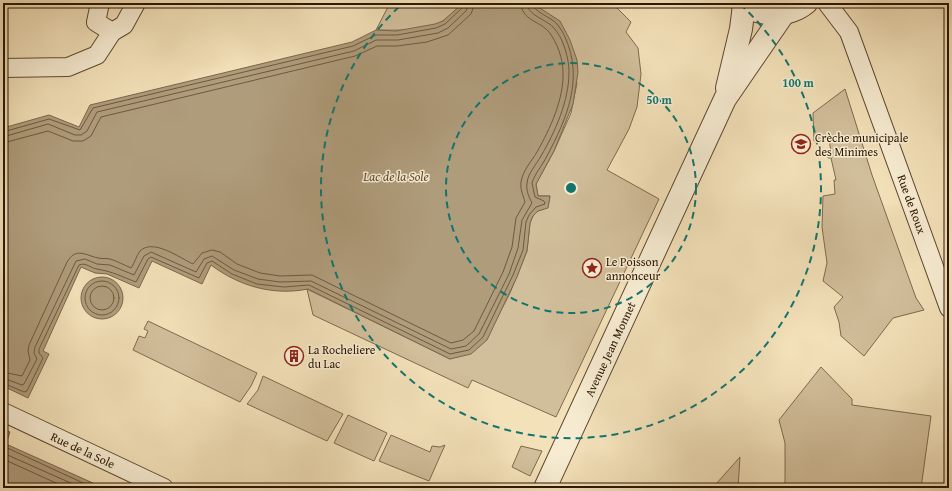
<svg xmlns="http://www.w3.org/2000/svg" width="952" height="491" viewBox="0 0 952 491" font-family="'Gentium Book Plus',serif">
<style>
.green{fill:#d1be9a;stroke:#7e6a4e}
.water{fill:#af9c7b;stroke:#7b664b}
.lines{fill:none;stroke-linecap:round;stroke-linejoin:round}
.shore{stroke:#6e593e;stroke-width:1}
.minor-casing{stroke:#5e4930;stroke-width:20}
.tertiary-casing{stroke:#5e4930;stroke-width:24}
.minor{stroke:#f7ecd2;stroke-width:18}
.tertiary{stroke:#f7ecd2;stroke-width:22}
.ring{fill:none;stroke:#0f766e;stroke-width:2;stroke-dasharray:7 5}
.labels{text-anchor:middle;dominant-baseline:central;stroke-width:3;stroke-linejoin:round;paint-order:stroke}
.poi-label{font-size:12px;fill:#2c1602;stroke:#f7ecd2;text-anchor:start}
.street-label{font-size:12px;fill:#2c1602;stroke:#f7ecd2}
.water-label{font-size:13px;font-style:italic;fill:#604c32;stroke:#f7ecd2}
.centre{fill:#0f766e;stroke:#f7ecd2;stroke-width:2}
.ring-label{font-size:12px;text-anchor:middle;font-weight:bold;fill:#0f766e;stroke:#f7ecd2;stroke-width:3;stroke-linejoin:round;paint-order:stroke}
</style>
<rect width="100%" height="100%" fill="#f3e1b9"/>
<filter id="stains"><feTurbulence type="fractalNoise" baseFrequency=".005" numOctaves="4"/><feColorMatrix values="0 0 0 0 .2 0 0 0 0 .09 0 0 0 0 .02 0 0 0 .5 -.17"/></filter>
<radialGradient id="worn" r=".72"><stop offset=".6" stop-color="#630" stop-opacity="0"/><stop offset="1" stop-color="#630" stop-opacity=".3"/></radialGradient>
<!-- green -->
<g class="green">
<path d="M390,3H463C456,9 449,17 441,22C423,32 397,30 376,30Z"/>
<polygon points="530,3 612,3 631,22 626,32 638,48 641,74 637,107 629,129 607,170 659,199 556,417 472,380 468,388 313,315 307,289 450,359 490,332 510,293 527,251 530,223 533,216 538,211 548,207 550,196 538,196 536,184 554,151 571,113 577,83"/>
<polygon points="845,89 872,175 916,298 924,310 893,318 864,356 841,336 839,322 834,307 843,297 823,281 827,263 822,227 823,196 835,194 834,180 836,180 831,158 828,158 827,153 831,152 829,139 814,141 813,113"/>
<polygon points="148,321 257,373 251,386 240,402 133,350 139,336 145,338 148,331 144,329"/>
<polygon points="821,367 852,399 852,405 931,416 921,488 785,488 785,443 779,420"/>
<polygon points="263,376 343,414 327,441 247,404 258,390"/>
<polygon points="348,415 387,433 374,461 334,443"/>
<polygon points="391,435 430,452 432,446 440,447 445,445 429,481 379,461"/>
<polygon points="521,446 542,451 530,476 512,467"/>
<polygon points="740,457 738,488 714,488 716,484"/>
</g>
<!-- water -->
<g class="water">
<path d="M463,3H532L560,21L570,40L577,60L578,72L573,104L554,151L536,184L538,196H550L548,208L538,211L533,216L530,223L527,251L517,277L487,340L471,354L450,359L308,289C273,296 239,286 211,265L202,284L152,261L139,288L107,274L95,273L81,267L43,351L49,354L28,398L3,386V128L49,115L79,127L90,105L352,42L376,30L396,31L435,24L443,21Z"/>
<circle cx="102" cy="298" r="21"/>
<polygon points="3,429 10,432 6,444 104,488 3,488"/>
</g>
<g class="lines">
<!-- shore -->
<g class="shore">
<polyline points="3,132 49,119 80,130 93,108 353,46 376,35 397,35 436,28 445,24 463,7 464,3"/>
<polyline points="3,137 48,124 75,135 81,135 87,131 97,112 354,51 376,40 398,40 438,33 448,28 466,11 469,3"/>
<polyline points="3,143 48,131 73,141 83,141 91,136 101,117 355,56 377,46 397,46 427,42 448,35 471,14 475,3"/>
<circle cx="102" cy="298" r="17"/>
<circle cx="102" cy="298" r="12"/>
<path d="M3,372L22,376L30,360L28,351L29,345L67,262C76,247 85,255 98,258C102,259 106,258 110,259C117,261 124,265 131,268C135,263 136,256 140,251C153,238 180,258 193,264L202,253L212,250L220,252L237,264L260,273L280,276L312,275L451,343L463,340L474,331L503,272L512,247L516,218L525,202C523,195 520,189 521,182C523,170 531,162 537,152C550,129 564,99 563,72C563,59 557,42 549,32C540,21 521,20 521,3"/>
<path d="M3,378L22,385L24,384L37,359L34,353L35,347L76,261L85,259L97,264L110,265L134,275L144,256L151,252L196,272L204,259L212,256L234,270L258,279L280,282L311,281L451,349L466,346L479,334L509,274L518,248L522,220L532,203C529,197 526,191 527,183C528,173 536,165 541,156C555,132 569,101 569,72C569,58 563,37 553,27C545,19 527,15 527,3"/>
<path d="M3,383L24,392L27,391L43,358L39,353V349L79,265C86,262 90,268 97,269C114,272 120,276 136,282L148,259L151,257L199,278L207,263L212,261L232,274L257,284L284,287L309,285L450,354L469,350L483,337L513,275L523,250L526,222L529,215L536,207L545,204L544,201L535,197L532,183C535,173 542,166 547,156C567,118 584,79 565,37C563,32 560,28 557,24C551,17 533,12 532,3"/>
<polyline points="3,446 94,488"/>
<polyline points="3,453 82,488"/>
<polyline points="3,459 67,488"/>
</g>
<defs>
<g id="minor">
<polyline points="100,3 96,22 112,32 124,25 136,3"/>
<polyline points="827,3 849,32 949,308"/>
<polyline points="3,68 68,67 97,55 112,32"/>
<polyline points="3,412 164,488"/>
</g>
<g id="tertiary">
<path d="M742,3C760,17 789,17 806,3"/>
<polyline points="727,88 741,29 744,5"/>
<polyline points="545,488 725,99 784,13"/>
</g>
</defs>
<!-- minor casing -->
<use href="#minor" class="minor-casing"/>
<!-- tertiary casing -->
<use href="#tertiary" class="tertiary-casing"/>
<!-- minor -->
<use href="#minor" class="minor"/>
<!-- tertiary -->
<use href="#tertiary" class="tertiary"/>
</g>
<!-- distance rings -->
<g class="ring">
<circle cx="571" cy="188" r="125"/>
<path d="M740 4A250 250 0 1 1 402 4"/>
</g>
<!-- icons -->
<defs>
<symbol id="school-ring" viewBox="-11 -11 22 22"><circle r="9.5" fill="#f7ecd2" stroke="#8f2418" stroke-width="1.5"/><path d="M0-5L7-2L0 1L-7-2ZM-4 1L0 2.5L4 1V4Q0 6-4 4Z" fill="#8f2418"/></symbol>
<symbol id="sight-ring" viewBox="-11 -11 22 22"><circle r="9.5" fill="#f7ecd2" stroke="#8f2418" stroke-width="1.5"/><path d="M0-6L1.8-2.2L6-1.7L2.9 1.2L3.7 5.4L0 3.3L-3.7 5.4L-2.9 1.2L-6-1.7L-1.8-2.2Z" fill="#8f2418"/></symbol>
<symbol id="building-ring" viewBox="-11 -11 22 22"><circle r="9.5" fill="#f7ecd2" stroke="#8f2418" stroke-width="1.5"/><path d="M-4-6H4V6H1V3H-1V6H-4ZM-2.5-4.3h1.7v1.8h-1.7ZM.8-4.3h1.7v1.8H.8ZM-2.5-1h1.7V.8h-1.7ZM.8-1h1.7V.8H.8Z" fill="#8f2418"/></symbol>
</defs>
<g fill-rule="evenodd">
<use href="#school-ring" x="790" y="133" width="22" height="22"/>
<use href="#sight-ring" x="581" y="257" width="22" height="22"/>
<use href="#building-ring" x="283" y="345" width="22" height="22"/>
</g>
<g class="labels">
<!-- poi labels -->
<g class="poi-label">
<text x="815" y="137">Crèche municipale<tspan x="815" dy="14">des Minimes</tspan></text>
<text x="606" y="261">Le Poisson<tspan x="606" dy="14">annonceur</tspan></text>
<text x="308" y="349">La Rocheliere<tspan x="308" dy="14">du Lac</tspan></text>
</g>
<!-- street labels -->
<g class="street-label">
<text transform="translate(912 204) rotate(70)">Rue de Roux</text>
<text transform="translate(610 349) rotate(-65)">Avenue Jean Monnet</text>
<text transform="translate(83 450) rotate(25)">Rue de la Sole</text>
</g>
<!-- water labels -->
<g class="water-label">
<text x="396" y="176">Lac de la Sole</text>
</g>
</g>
<circle cx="571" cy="188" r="6" class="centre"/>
<g class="ring-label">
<text x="798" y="87">100 m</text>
<text x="659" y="104">50 m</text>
</g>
<!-- margin -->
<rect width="952" height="491" fill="none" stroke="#f3e1b9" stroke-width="16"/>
<rect x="4" y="4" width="944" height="483" fill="none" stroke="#2c1602" stroke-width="2"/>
<rect x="8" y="8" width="936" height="475" fill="none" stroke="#2c1602"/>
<rect width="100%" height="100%" filter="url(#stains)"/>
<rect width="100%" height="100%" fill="url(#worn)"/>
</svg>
